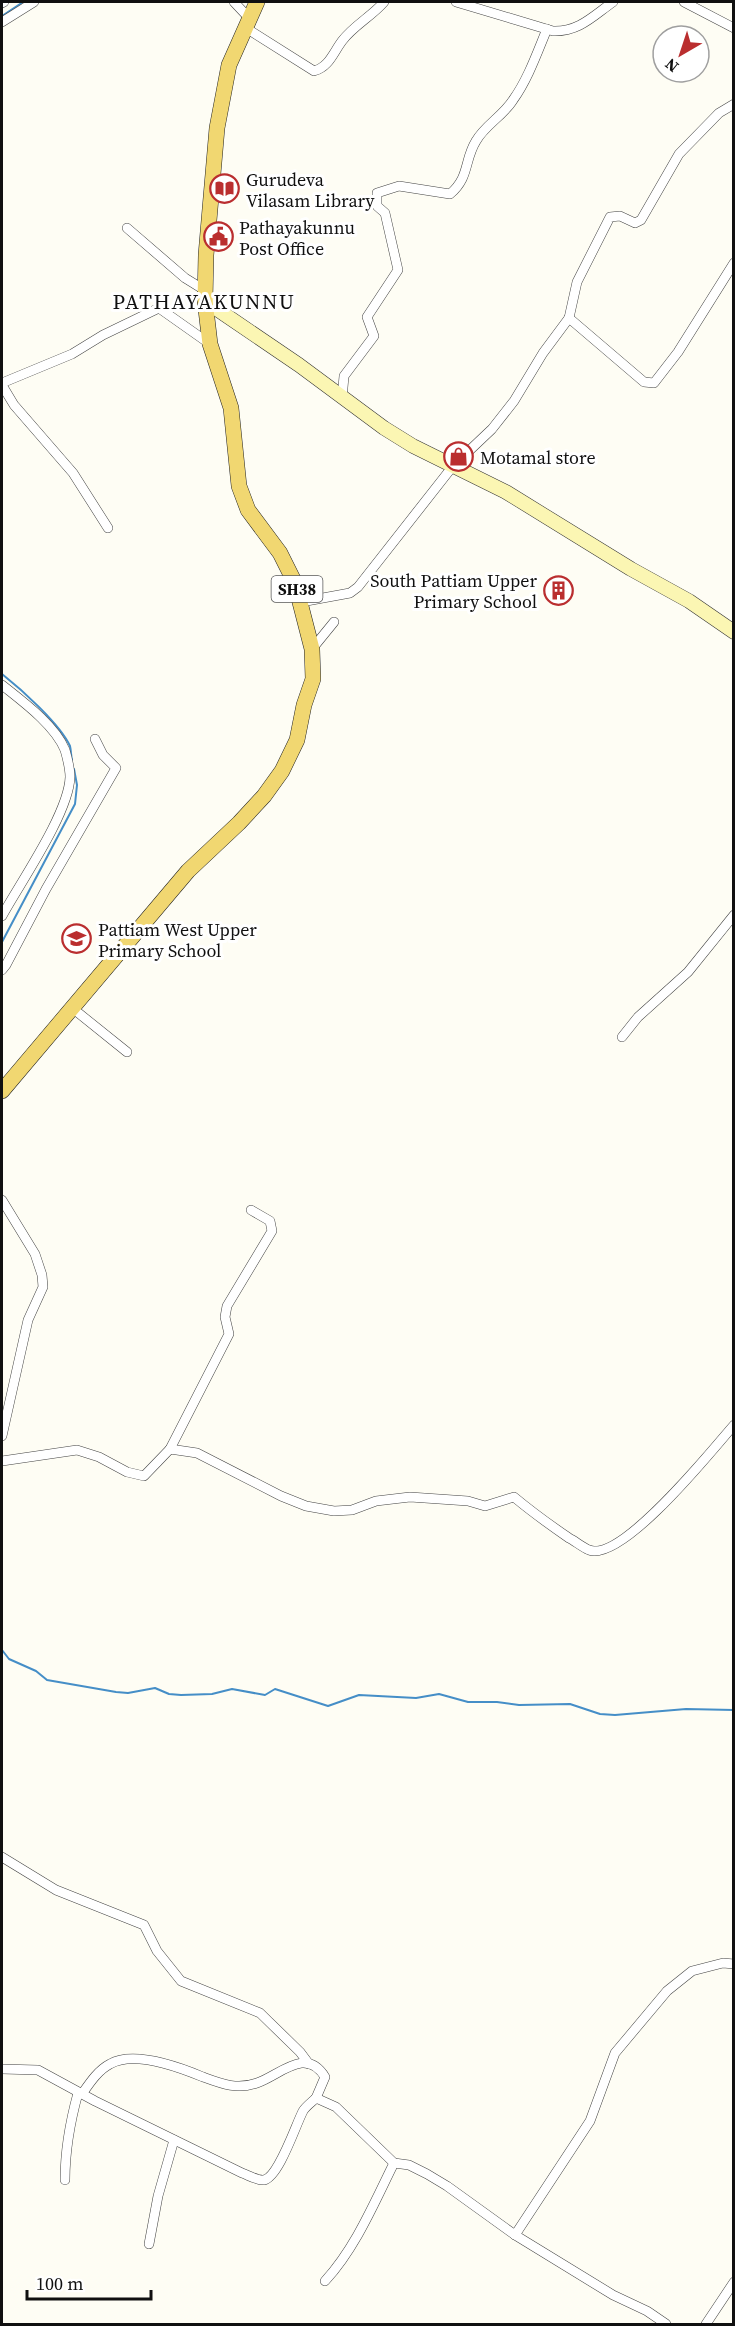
<svg xmlns="http://www.w3.org/2000/svg" width="735" height="2326" viewBox="0 0 735 2326" font-family="'Source Serif 4',serif">
<style>
.lines{fill:none;stroke-linecap:round;stroke-linejoin:round}
.stream{stroke:#458ec7;stroke-width:2}
.minor-casing{stroke:#434343;stroke-width:10}
.secondary-casing{stroke:#323232;stroke-width:15}
.primary-casing{stroke:#212121;stroke-width:16}
.minor{stroke:#fff;stroke-width:9}
.secondary{stroke:#fbf6b3;stroke-width:14}
.primary{stroke:#f1d771;stroke-width:15}
.labels{text-anchor:middle;dominant-baseline:central;stroke-width:6;stroke-linejoin:round;paint-order:stroke}
.shield{fill:#fff;stroke:#585858;stroke-width:1.5}
.shield-label{font-size:16px;font-weight:bold;fill:#101010}
.poi-label{font-size:18px;fill:#101010;stroke:#fff;text-anchor:start}
.quarter-label{font-size:21px;letter-spacing:1.5px;fill:#101010;stroke:#fff}
</style>
<rect width="100%" height="100%" fill="#fefdf4"/>
<g class="lines">
<!-- stream -->
<g class="stream">
<polyline points="2,16 23,2"/>
<path d="M2,674C21,689 60,724 70,746C71,750 71,756 72,760"/>
<polyline points="2,942 75,804 77,785 74,769"/>
<polyline points="2,1650 9,1659 36,1671 47,1680 116,1692 128,1693 155,1688 169,1694 181,1695 212,1694 232,1689 265,1695 275,1689 328,1706 359,1695 416,1698 439,1694 468,1702 497,1702 519,1705 570,1704 600,1714 615,1715 686,1709 734,1710"/>
</g>
<defs>
<g id="minor">
<polyline points="234,2 249,18"/>
<path d="M456,2L553,31C579,32 593,16 613,2"/>
<polyline points="684,2 734,28"/>
<polyline points="2,3 4,2"/>
<polyline points="2,22 34,2"/>
<path d="M246,28L314,71C329,67 333,53 342,41C353,26 372,16 384,2"/>
<polyline points="127,228 185,278 206,291"/>
<polyline points="569,318 577,282 610,217 620,216 635,223 641,220 679,154 719,113 734,104"/>
<polyline points="2,383 72,354 103,335 159,308 210,344"/>
<polyline points="2,385 14,405 73,473 108,528"/>
<path d="M342,399L344,376L374,336L367,317L398,270L385,213L377,206V193L399,186L450,194C470,177 464,160 476,141C485,125 503,116 513,100C528,79 537,53 547,29"/>
<polyline points="301,602 350,593 358,587 453,466 492,429 514,401 543,353 569,318 644,382 654,383 678,352 734,263"/>
<polyline points="312,649 334,622"/>
<path d="M2,685C22,701 55,725 65,750C67,757 70,770 70,777C69,813 20,883 2,916"/>
<polyline points="2,970 6,965 46,889 116,768 103,755 95,739"/>
<polyline points="71,1007 127,1052"/>
<polyline points="622,1037 638,1017 688,972 734,915"/>
<polyline points="2,1200 35,1254 42,1275 43,1287 28,1320 2,1436"/>
<polyline points="170,1449 229,1334 225,1317 227,1306 272,1231 270,1221 251,1210"/>
<path d="M2,1461L77,1450L99,1457L127,1472L144,1476L170,1449L197,1453L281,1496L306,1506L334,1511L352,1510L376,1501L410,1497L468,1501L485,1506L514,1497C532,1512 550,1525 569,1538C575,1541 582,1547 589,1550C622,1563 713,1449 734,1425"/>
<polyline points="2,1857 56,1890 144,1925 157,1951 181,1981 260,2013 300,2052 309,2064"/>
<path d="M2,2069L38,2070L95,2101L242,2173C248,2175 258,2181 264,2180C279,2177 296,2124 303,2111C306,2106 312,2102 316,2098L336,2107L394,2163L409,2165L427,2174L447,2186L515,2235L613,2295L647,2311L666,2324"/>
<path d="M82,2094C89,2084 98,2070 110,2064C134,2050 179,2067 203,2077C222,2084 237,2090 257,2083C280,2075 306,2046 325,2077L316,2098"/>
<path d="M65,2180C65,2149 70,2122 78,2093"/>
<polyline points="515,2235 590,2121 615,2053 667,1991 692,1971 723,1963 734,1964"/>
<polyline points="149,2244 158,2196 174,2140"/>
<path d="M325,2281C356,2247 374,2203 394,2163"/>
<polyline points="706,2324 734,2282"/>
</g>
<polyline id="secondary" points="205,301 299,365 384,428 413,446 506,492 631,569 689,601 734,632"/>
<polyline id="primary" points="2,1091 188,871 239,823 264,796 282,771 297,740 304,705 313,679 312,649 295,583 280,553 248,510 239,486 231,408 210,344 205,301 206,255 217,128 229,65 257,2"/>
</defs>
<!-- minor casing -->
<use href="#minor" class="minor-casing"/>
<!-- secondary casing -->
<use href="#secondary" class="secondary-casing"/>
<!-- primary casing -->
<use href="#primary" class="primary-casing"/>
<!-- minor -->
<use href="#minor" class="minor"/>
<!-- secondary -->
<use href="#secondary" class="secondary"/>
<!-- primary -->
<use href="#primary" class="primary"/>
</g>
<!-- icons -->
<defs>
<symbol id="library-ring" viewBox="-11 -11 22 22"><circle r="9.5" fill="#fff" stroke="#ba2e2f" stroke-width="1.5"/><path d="M-6-4Q-3-5.5-.7-3.5V5Q-3 3-6 4ZM6-4Q3-5.5 .7-3.5V5Q3 3 6 4Z" fill="#ba2e2f"/></symbol>
<symbol id="civic-ring" viewBox="-11 -11 22 22"><circle r="9.5" fill="#fff" stroke="#ba2e2f" stroke-width="1.5"/><path d="M-.6-6.5H3V-4.5H.6V-3L4-1V1h2V6H-6V1h2V-1L-.6-3ZM-1.2 2.5V6h2.4V2.5Z" fill="#ba2e2f"/></symbol>
<symbol id="shop-ring" viewBox="-11 -11 22 22"><circle r="9.5" fill="#fff" stroke="#ba2e2f" stroke-width="1.5"/><path d="M-5-2.5h2.3a2.7 3.5 0 0 1 5.4 0H5L5.5 6h-11ZM-1.5-2.5h3a1.5 2.3 0 0 0-3 0Z" fill="#ba2e2f"/></symbol>
<symbol id="building-ring" viewBox="-11 -11 22 22"><circle r="9.5" fill="#fff" stroke="#ba2e2f" stroke-width="1.5"/><path d="M-4-6H4V6H1V3H-1V6H-4ZM-2.5-4.3h1.7v1.8h-1.7ZM.8-4.3h1.7v1.8H.8ZM-2.5-1h1.7V.8h-1.7ZM.8-1h1.7V.8H.8Z" fill="#ba2e2f"/></symbol>
<symbol id="school-ring" viewBox="-11 -11 22 22"><circle r="9.5" fill="#fff" stroke="#ba2e2f" stroke-width="1.5"/><path d="M0-5L7-2L0 1L-7-2ZM-4 1L0 2.5L4 1V4Q0 6-4 4Z" fill="#ba2e2f"/></symbol>
</defs>
<g fill-rule="evenodd">
<use href="#library-ring" x="208" y="172" width="33" height="33"/>
<use href="#civic-ring" x="202" y="220" width="33" height="33"/>
<use href="#shop-ring" x="442" y="440" width="33" height="33"/>
<use href="#building-ring" x="542" y="574" width="33" height="33"/>
<use href="#school-ring" x="60" y="922" width="33" height="33"/>
</g>
<g class="labels">
<!-- shield labels -->
<rect class="shield" x="271.5" y="576" width="51" height="26" rx="4.5"/>
<g class="shield-label">
<text x="297" y="589">SH38</text>
</g>
<!-- poi labels -->
<g class="poi-label">
<text x="246" y="179">Gurudeva<tspan x="246" dy="21">Vilasam Library</tspan></text>
<text x="239" y="227">Pathayakunnu<tspan x="239" dy="21">Post Office</tspan></text>
<text x="480" y="457">Motamal store</text>
<text x="537" y="580" text-anchor="end">South Pattiam Upper<tspan x="537" dy="21">Primary School</tspan></text>
<text x="98" y="929">Pattiam West Upper<tspan x="98" dy="21">Primary School</tspan></text>
</g>
<!-- quarter labels -->
<g class="quarter-label">
<text x="204" y="301">PATHAYAKUNNU</text>
</g>
</g>
<!-- border -->
<rect width="735" height="2326" fill="none" stroke="#101010" stroke-width="6"/>
<!-- north arrow -->
<g transform="translate(681 54) rotate(219)"><circle r="28" fill="#ffffff" stroke="#9f9f9f" stroke-width="1.5"/>
<path d="M0-4.5L10 22L0 15L-10 22Z" fill="#ba2e2f"/>
<text y="-9" font-size="16" font-weight="bold" text-anchor="middle" fill="#101010">N</text>
</g>
<!-- scale -->
<path d="M27 2290v9h124v-9" fill="none" stroke="#101010" stroke-width="3"/>
<text x="36" y="2290" font-size="18" fill="#101010" stroke="#ffffff" stroke-width="4.5" paint-order="stroke">100 m</text>
</svg>
